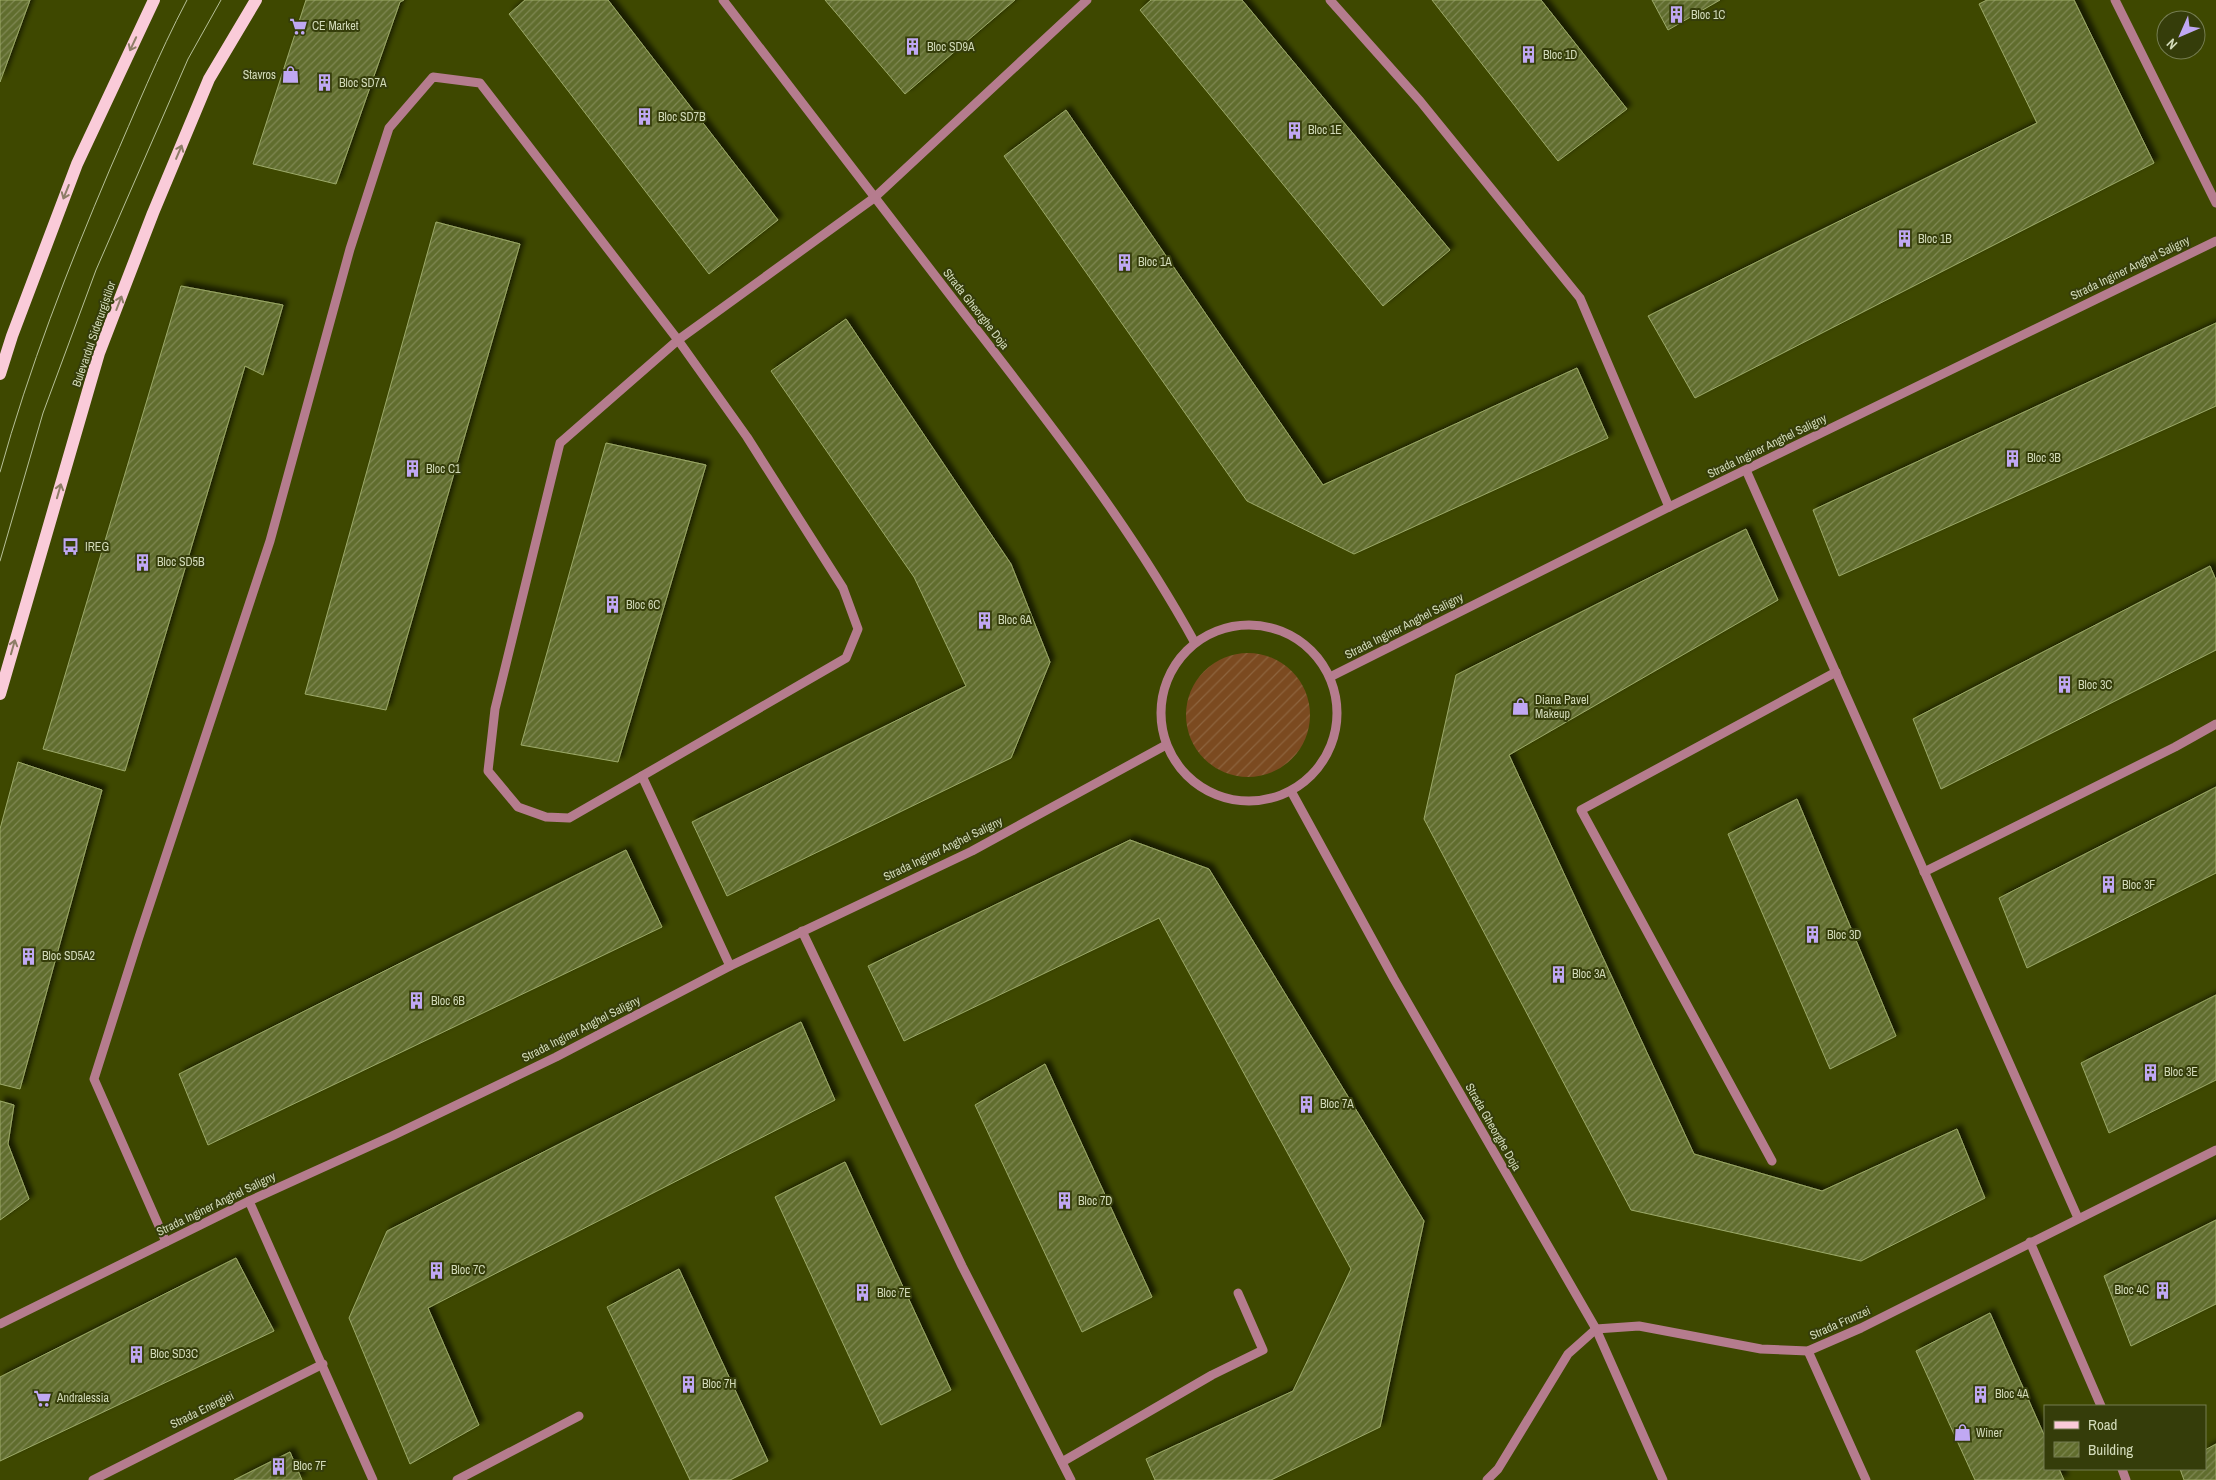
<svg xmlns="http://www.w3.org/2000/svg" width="2216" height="1480" viewBox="0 0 2216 1480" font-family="'Archivo Narrow',sans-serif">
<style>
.garden{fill:url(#garden-furrows)}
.building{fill:url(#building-hatch);stroke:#9caa69;filter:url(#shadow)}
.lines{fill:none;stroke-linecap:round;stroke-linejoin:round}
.minor{stroke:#b57c8e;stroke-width:9}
.major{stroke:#facbd9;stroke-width:12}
.tram{stroke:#b7c098;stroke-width:1}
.oneway{stroke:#8e7d67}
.labels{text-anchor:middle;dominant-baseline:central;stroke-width:4;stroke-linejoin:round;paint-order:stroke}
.poi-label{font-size:12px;fill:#d2dab9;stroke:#353d0a;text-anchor:start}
.street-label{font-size:12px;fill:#d2dab9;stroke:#353d0a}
</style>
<defs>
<pattern id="garden-furrows" width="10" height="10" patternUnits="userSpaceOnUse" patternTransform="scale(1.25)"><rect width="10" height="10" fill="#7b4a20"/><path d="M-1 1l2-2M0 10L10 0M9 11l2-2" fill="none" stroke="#8d643e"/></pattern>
<pattern id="building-hatch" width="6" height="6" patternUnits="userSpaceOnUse" patternTransform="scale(1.25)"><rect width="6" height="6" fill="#616d2d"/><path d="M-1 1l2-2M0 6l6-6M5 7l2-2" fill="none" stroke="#7e8853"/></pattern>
<filter id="shadow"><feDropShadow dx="4.5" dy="-4.5" stdDeviation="2.5" flood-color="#0009"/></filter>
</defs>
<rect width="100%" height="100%" fill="#3e4800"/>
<!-- garden -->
<circle class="garden" cx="1248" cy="715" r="62"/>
<!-- building -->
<g class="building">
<polygon points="0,0 30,0 0,82"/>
<polygon points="306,0 404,0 400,2 336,184 253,164"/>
<polygon points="525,0 608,0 778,220 709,274 509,14"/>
<polygon points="825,0 1015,0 905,94"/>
<polygon points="1151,0 1242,0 1450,250 1383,306 1140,10"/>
<polygon points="1432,0 1541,0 1627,109 1558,161"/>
<polygon points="1652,0 1720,0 1668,30"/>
<polygon points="1987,0 2074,0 2154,163 1695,398 1648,316 2037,123 1979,4"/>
<polygon points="1066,110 1323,485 1577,368 1608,438 1354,554 1247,501 1004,156"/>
<polygon points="436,222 520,244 386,710 305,694"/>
<polygon points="181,286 283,305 263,375 245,366 125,771 43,749"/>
<polygon points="846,319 1011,564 1050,662 1011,758 727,896 692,822 966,686 914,577 771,371"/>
<polygon points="2216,323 2216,406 1839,576 1813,510"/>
<polygon points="606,443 706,465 618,762 521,745"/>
<polygon points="1746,529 1778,600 1509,755 1694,1154 1822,1191 1957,1129 1985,1198 1861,1261 1631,1210 1424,819 1456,675"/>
<polygon points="2210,566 2216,580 2216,650 1941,789 1913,719"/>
<polygon points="18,762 102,790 20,1089 0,1084 0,829"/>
<polygon points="2216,787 2216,873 2027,968 1999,898"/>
<polygon points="1797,799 1896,1036 1830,1069 1728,834"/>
<polygon points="1130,840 1209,869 1424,1221 1380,1427 1271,1480 1155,1480 1146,1459 1293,1391 1351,1269 1159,918 904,1041 868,966"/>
<polygon points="626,850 662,927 208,1145 179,1074"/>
<polygon points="2216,995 2216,1080 2109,1133 2081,1063"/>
<polygon points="801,1022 835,1100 428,1308 479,1425 410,1464 349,1318 387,1231"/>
<polygon points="1045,1064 1152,1297 1082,1332 975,1105"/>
<polygon points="0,1101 14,1105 8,1144 29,1199 0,1220"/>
<polygon points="845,1162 951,1390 881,1425 775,1197"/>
<polygon points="2216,1220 2216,1304 2131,1346 2104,1276"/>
<polygon points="236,1258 274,1331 0,1461 0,1377"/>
<polygon points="679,1269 768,1461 730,1480 690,1480 607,1307"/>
<polygon points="1990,1313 2045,1437 2045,1469 2059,1469 2064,1480 1975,1480 1916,1351"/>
<polygon points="2216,1444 2216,1480 2184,1480 2180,1469 2205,1469 2205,1450"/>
<polygon points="290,1452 302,1480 234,1480"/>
</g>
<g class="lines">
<!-- minor -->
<g class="minor">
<path d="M723,0C800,99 876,200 953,299C1039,410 1127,519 1195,643"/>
<polyline points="1330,0 1420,101 1580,298 1669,507"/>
<polyline points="2115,0 2216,203"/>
<polyline points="1746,470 2078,1218"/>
<circle cx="1249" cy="713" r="88"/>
<polyline points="1330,677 1669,507 2216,241"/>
<polyline points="642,776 569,818 546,817 518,807 488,771 495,709 560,443 678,340 874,198 1087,0"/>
<polyline points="1291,791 1394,979 1596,1329 1663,1480"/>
<polyline points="1924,872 2175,747 2216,724"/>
<polyline points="802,931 962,1266 1071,1480"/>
<polyline points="1772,1161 1581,810 1836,672"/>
<polyline points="249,1201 373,1480"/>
<polyline points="166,1242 94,1079 138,940 270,541 350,249 389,128 433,77 480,83 678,340 747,437 843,588 858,629 846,658 642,776 730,966"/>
<polyline points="2030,1242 2101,1406"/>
<polyline points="0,1324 249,1201 392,1136 556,1057 730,966 972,851 1166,745"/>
<polyline points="1808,1351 1866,1480"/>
<polyline points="1062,1462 1212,1375 1263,1350 1238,1293"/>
<polyline points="2122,1469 2126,1480"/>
<polyline points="93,1480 323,1364"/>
<polyline points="457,1480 579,1416"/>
<polyline points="1487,1480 1498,1469 1568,1354 1596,1329 1639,1326 1761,1349 1808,1351 1861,1328 2216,1150"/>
</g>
<!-- major -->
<g class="major">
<polyline points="0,374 12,336 77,164 154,0"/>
<polyline points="0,694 99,353 153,213 209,79 256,0"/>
</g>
<!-- tram -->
<g class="tram">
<path d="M0,472C29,368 68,268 110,169C135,112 158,55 187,0"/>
<polyline points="0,561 43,413 96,270 188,59 221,0"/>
</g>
</g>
<!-- one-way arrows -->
<defs><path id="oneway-shaft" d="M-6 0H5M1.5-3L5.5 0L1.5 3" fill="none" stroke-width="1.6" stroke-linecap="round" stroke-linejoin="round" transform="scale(1.25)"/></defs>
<g class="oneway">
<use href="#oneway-shaft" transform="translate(133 44) rotate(115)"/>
<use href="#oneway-shaft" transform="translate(179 152) rotate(-67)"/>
<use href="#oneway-shaft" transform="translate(66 192) rotate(112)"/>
<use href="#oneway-shaft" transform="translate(119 303) rotate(-69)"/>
<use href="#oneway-shaft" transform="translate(59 491) rotate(-74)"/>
<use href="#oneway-shaft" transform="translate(13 647) rotate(-74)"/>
</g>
<!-- icons -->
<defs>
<symbol id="building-bare" viewBox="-9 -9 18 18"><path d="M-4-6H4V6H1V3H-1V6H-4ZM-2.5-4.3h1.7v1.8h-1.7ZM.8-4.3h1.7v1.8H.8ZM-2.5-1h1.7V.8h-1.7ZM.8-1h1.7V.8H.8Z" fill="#c0a8f3" stroke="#353d0a" stroke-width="2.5" paint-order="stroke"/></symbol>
<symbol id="supermarket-bare" viewBox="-9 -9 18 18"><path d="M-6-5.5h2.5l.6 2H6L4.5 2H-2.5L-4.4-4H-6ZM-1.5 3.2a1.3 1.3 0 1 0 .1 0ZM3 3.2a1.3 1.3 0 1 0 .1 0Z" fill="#c0a8f3" stroke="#353d0a" stroke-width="2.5" paint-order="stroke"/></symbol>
<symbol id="shop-bare" viewBox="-9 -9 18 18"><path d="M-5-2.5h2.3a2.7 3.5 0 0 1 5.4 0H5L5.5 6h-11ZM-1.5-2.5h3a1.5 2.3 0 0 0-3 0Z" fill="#c0a8f3" stroke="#353d0a" stroke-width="2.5" paint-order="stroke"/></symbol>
<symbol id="bus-bare" viewBox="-9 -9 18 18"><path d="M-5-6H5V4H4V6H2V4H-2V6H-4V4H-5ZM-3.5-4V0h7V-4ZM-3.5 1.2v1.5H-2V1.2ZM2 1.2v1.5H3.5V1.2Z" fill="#c0a8f3" stroke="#353d0a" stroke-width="2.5" paint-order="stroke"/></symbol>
</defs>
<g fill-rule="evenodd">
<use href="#building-bare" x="1664" y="2" width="25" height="25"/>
<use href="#supermarket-bare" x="286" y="14" width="25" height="25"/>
<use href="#building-bare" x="900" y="34" width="25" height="25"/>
<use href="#building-bare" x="1516" y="42" width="25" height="25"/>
<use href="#shop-bare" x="278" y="62" width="25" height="25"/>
<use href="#building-bare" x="312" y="70" width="25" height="25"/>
<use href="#building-bare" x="632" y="104" width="25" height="25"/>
<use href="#building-bare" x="1282" y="118" width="25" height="25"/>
<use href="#building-bare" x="1892" y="226" width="25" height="25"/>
<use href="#building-bare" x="1112" y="250" width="25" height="25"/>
<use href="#building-bare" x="2000" y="446" width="25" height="25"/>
<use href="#building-bare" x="400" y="456" width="25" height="25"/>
<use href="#bus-bare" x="58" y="534" width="25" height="25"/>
<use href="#building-bare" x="130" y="550" width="25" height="25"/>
<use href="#building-bare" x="600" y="592" width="25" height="25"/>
<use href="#building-bare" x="972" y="608" width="25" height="25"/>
<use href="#building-bare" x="2052" y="672" width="25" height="25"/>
<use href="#shop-bare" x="1508" y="694" width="25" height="25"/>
<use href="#building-bare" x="2096" y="872" width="25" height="25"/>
<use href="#building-bare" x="1800" y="922" width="25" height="25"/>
<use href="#building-bare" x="16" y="944" width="25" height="25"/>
<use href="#building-bare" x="1546" y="962" width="25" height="25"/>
<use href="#building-bare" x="404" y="988" width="25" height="25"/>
<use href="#building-bare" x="2138" y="1060" width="25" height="25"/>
<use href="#building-bare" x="1294" y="1092" width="25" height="25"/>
<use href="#building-bare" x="1052" y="1188" width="25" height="25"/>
<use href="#building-bare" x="424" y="1258" width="25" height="25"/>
<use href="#building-bare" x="2150" y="1278" width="25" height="25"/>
<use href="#building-bare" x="850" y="1280" width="25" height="25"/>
<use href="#building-bare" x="124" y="1342" width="25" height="25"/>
<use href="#building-bare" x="676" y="1372" width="25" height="25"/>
<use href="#building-bare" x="1968" y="1382" width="25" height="25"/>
<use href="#supermarket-bare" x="30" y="1386" width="25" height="25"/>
<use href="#shop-bare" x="1950" y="1420" width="25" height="25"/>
<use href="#building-bare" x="266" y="1454" width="25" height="25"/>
</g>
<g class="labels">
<!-- poi labels -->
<g class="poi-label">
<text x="1691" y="15">Bloc 1C</text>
<text x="312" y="26">CE Market</text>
<text x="927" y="47">Bloc SD9A</text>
<text x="1543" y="55">Bloc 1D</text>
<text x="276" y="75" text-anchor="end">Stavros</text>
<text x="339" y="83">Bloc SD7A</text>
<text x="658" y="117">Bloc SD7B</text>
<text x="1308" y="130">Bloc 1E</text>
<text x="1918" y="239">Bloc 1B</text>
<text x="1138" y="262">Bloc 1A</text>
<text x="2027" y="458">Bloc 3B</text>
<text x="426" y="469">Bloc C1</text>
<text x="85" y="547">IREG</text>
<text x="157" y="562">Bloc SD5B</text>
<text x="626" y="605">Bloc 6C</text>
<text x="998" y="620">Bloc 6A</text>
<text x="2078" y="685">Bloc 3C</text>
<text x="1535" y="700">Diana Pavel<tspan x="1535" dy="14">Makeup</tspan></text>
<text x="2122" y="885">Bloc 3F</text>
<text x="1827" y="935">Bloc 3D</text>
<text x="42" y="956">Bloc SD5A2</text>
<text x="1572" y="974">Bloc 3A</text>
<text x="431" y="1001">Bloc 6B</text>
<text x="2164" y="1072">Bloc 3E</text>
<text x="1320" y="1104">Bloc 7A</text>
<text x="1078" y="1201">Bloc 7D</text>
<text x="451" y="1270">Bloc 7C</text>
<text x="2149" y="1290" text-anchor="end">Bloc 4C</text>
<text x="877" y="1293">Bloc 7E</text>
<text x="150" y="1354">Bloc SD3C</text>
<text x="702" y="1384">Bloc 7H</text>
<text x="1995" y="1394">Bloc 4A</text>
<text x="57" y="1398">Andralessia</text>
<text x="1976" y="1433">Winer</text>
<text x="293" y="1466">Bloc 7F</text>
</g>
<!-- street labels -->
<g class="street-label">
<text transform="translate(2130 268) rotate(-26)">Strada Inginer Anghel Saligny</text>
<text transform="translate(976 309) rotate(52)">Strada Gheorghe Doja</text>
<text transform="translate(94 334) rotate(-71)">Bulevardul Siderurgiștilor</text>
<text transform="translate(1767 446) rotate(-26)">Strada Inginer Anghel Saligny</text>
<text transform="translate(1404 626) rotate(-27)">Strada Inginer Anghel Saligny</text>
<text transform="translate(943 849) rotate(-26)">Strada Inginer Anghel Saligny</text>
<text transform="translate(581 1029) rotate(-27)">Strada Inginer Anghel Saligny</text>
<text transform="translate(1493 1127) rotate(60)">Strada Gheorghe Doja</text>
<text transform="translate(216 1204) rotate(-26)">Strada Inginer Anghel Saligny</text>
<text transform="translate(1840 1323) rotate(-24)">Strada Frunzei</text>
<text transform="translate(202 1410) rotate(-26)">Strada Energiei</text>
</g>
</g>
<!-- legend -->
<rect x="2044" y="1405" width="162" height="65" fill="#353d0a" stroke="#747c50"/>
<rect x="2054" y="1421" width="25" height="8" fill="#facbd9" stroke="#747c50"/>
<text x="2088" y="1430" font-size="15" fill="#d2dab9">Road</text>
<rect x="2054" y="1442" width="25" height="15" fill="url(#building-hatch)" stroke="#747c50"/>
<text x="2088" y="1455" font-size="15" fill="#d2dab9">Building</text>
<!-- north arrow -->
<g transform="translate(2181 35) rotate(225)"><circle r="24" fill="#353d0a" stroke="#747c50"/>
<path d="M0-4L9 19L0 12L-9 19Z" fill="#c0a8f3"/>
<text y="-8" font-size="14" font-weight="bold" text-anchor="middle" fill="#d2dab9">N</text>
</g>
</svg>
